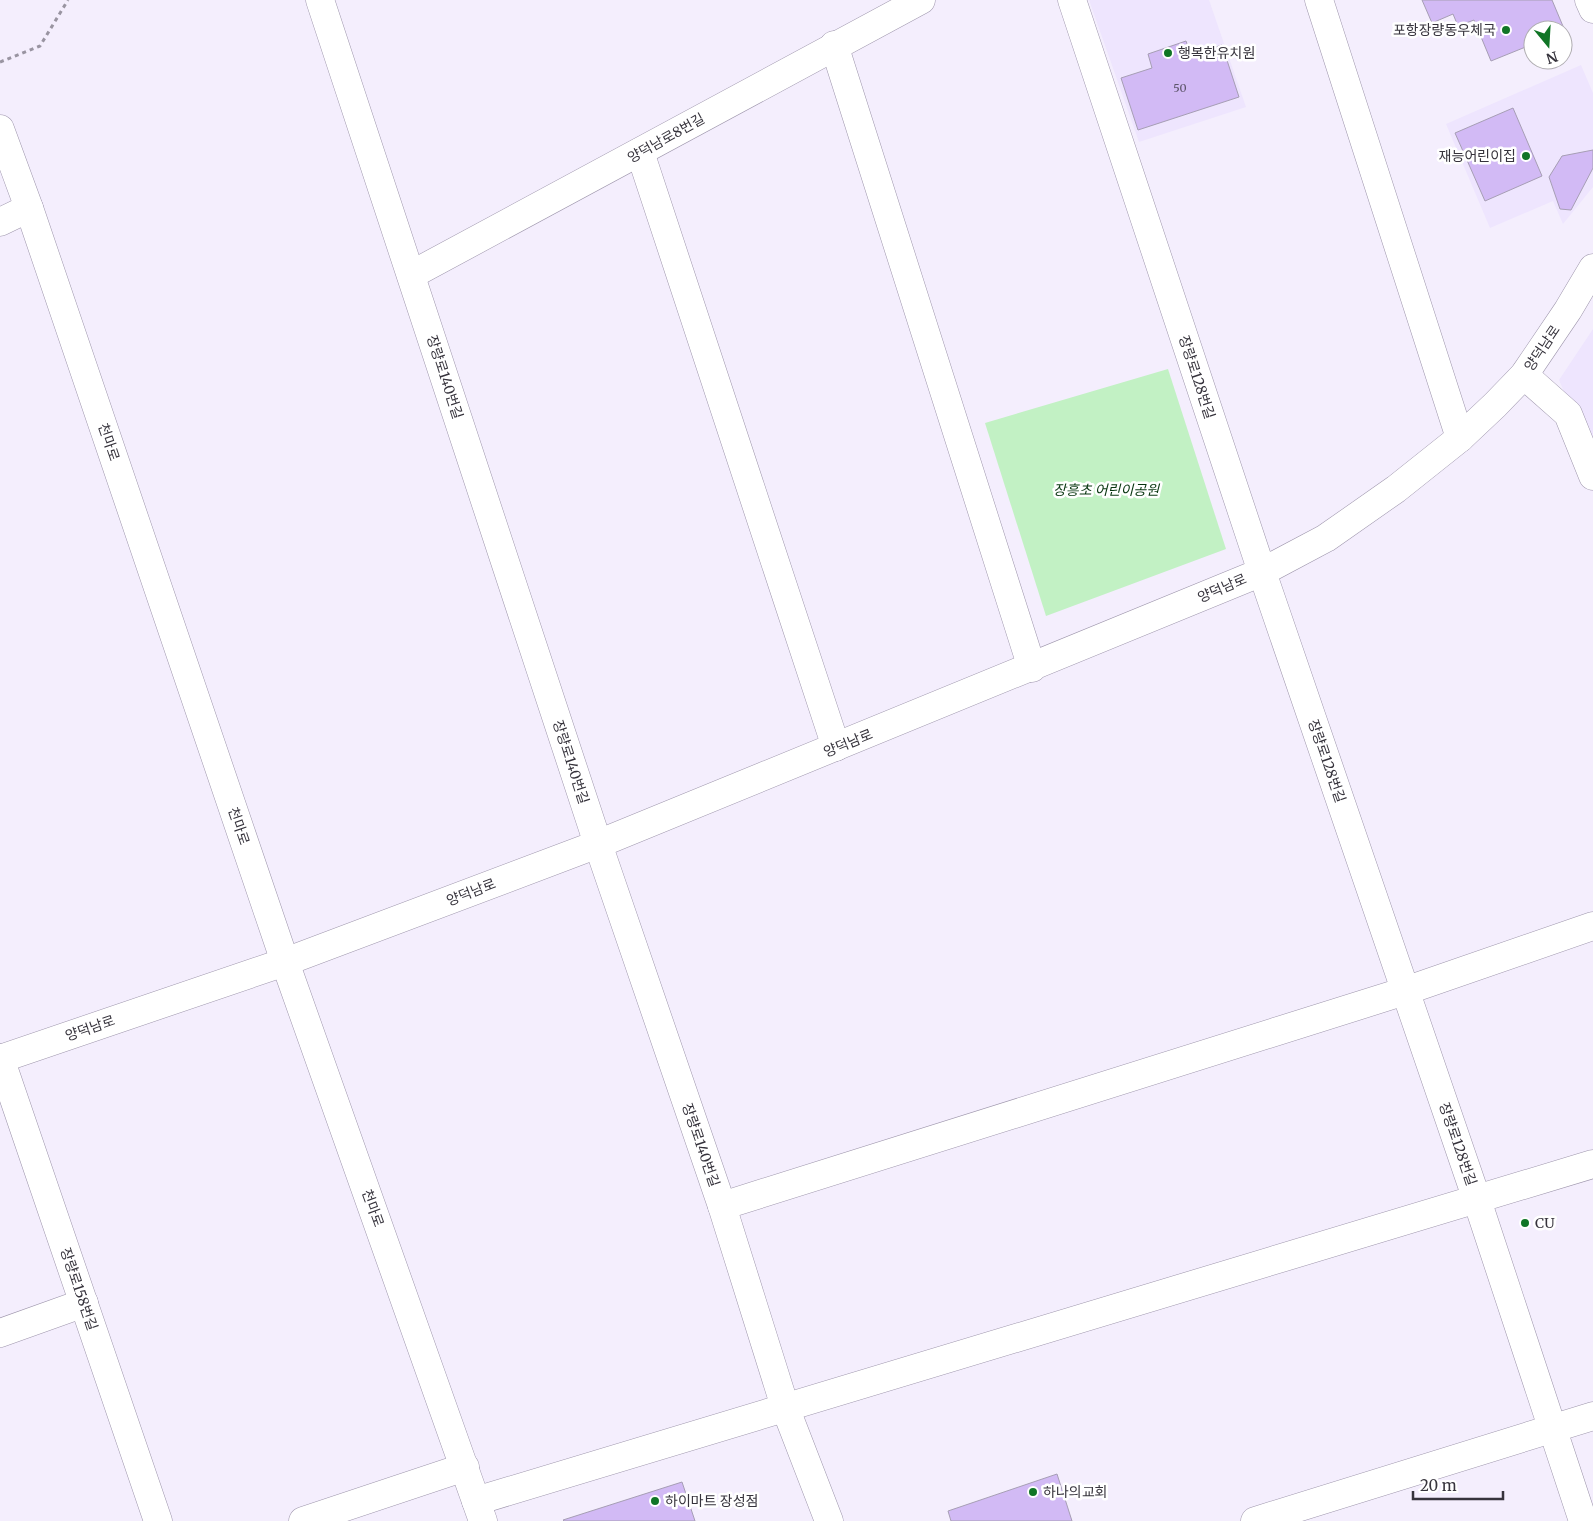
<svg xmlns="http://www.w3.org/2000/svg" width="1593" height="1521" viewBox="0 0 1593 1521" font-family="Merriweather,'Noto Sans KR',serif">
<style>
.built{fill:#eee5fe}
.green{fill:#c2f1c4}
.building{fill:#d2baf5;stroke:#a69eb4}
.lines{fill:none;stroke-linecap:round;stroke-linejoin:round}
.minor-casing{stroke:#9e96ac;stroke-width:29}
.path{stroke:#9994a1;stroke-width:3;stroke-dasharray:4 4;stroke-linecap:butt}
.minor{stroke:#fff;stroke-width:28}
.poi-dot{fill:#107526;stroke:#fff;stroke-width:2}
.labels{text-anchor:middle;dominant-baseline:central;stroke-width:5;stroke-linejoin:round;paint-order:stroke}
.number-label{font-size:11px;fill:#5d556a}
.poi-label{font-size:14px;fill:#36333c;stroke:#fff;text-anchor:start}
.street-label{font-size:14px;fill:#36333c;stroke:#fff}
.park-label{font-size:14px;font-style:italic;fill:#06340e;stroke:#fff}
</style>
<rect width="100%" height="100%" fill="#f4eefd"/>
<!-- built -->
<g class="built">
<polygon points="1089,0 1209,0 1246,107 1139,142"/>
<polygon points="1581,65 1593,93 1593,187 1563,224 1553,201 1490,228 1446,124"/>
<polygon points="1593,329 1593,458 1559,380"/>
</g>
<!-- green -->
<polygon class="green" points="1168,369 1226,549 1046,616 985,423"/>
<!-- building -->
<g class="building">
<polygon points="1422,0 1552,0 1565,31 1533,30 1533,44 1491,61 1474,20 1458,26 1453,14 1432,23"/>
<polygon points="1186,41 1191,55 1222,45 1239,97 1138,130 1121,78 1152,68 1148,54"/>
<polygon points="1513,108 1542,176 1485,201 1455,133"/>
<polygon points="1593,150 1593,168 1571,210 1560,209 1549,177 1562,156"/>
<polygon points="1057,1474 1072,1521 951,1521 948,1511"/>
<polygon points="682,1482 695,1521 564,1521 563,1520"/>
</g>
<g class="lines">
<defs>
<g id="minor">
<polyline points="320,0 598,844 722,1206 785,1407 829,1521"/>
<polyline points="1072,0 1262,572 1477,1200 1583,1521"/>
<polyline points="1319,0 1460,438"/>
<polyline points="1589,0 1593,9"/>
<polyline points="834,45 1032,668"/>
<polyline points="0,129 29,208 285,962 483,1521"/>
<polyline points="640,152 836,747"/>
<polyline points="0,222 29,208"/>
<polyline points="411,275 921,0"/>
<polyline points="1524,375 1568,414 1593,476"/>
<polyline points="0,1058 158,1521"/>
<polyline points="0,1059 285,962 598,844 1262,572 1326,538 1396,489 1460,438 1495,405 1524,375 1568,310 1593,268"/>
<polyline points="722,1206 1405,991 1593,926"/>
<polyline points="0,1333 84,1303"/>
<polyline points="476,1501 1593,1164"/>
<polyline points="303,1521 465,1467"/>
<polyline points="1255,1521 1593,1416"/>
</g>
</defs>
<!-- minor casing -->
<use href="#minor" class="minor-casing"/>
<!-- path -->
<polyline class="path" points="0,62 40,46 68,0"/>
<!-- minor -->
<use href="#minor" class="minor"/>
</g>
<!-- markers -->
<g class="poi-dot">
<circle cx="1506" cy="30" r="5"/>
<circle cx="1168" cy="53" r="5"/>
<circle cx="1526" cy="156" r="5"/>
<circle cx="1525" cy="1223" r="5"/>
<circle cx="1033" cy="1492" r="5"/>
<circle cx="655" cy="1501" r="5"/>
</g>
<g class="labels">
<!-- number labels -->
<g class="number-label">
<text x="1180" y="88">50</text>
</g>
<!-- poi labels -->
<g class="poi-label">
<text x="1496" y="30" text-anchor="end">포항장량동우체국</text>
<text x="1178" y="53">행복한유치원</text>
<text x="1516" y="156" text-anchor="end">재능어린이집</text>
<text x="1535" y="1223">CU</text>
<text x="1043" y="1492">하나의교회</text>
<text x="665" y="1501">하이마트 장성점</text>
</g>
<!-- street labels -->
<g class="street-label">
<text transform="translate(666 138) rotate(-29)">양덕남로8번길</text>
<text transform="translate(1542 348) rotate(-56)">양덕남로</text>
<text transform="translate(445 377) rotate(72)">장량로140번길</text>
<text transform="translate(1197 377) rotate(72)">장량로128번길</text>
<text transform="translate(109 442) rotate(71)">천마로</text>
<text transform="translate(1222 588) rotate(-23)">양덕남로</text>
<text transform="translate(848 743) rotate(-22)">양덕남로</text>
<text transform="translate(1327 761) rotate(71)">장량로128번길</text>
<text transform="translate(571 762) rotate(72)">장량로140번길</text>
<text transform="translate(239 826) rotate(71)">천마로</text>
<text transform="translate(471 892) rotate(-21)">양덕남로</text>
<text transform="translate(90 1028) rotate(-19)">양덕남로</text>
<text transform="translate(1458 1144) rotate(71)">장량로128번길</text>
<text transform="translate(701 1145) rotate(71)">장량로140번길</text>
<text transform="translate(373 1208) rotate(70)">천마로</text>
<text transform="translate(79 1289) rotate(71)">장량로158번길</text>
</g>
<!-- park labels -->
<g class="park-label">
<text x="1106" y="490">장흥초 어린이공원</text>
</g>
</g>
<!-- north arrow -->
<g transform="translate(1548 45) rotate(162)"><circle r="24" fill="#ffffff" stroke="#afadb1"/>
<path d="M0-4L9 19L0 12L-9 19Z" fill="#107526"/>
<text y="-8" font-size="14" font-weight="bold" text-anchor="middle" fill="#36333c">N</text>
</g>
<!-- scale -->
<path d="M1413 1491v8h90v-8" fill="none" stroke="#36333c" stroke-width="2.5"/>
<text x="1420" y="1491" font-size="15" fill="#36333c" stroke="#ffffff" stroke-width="4" paint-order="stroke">20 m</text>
</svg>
